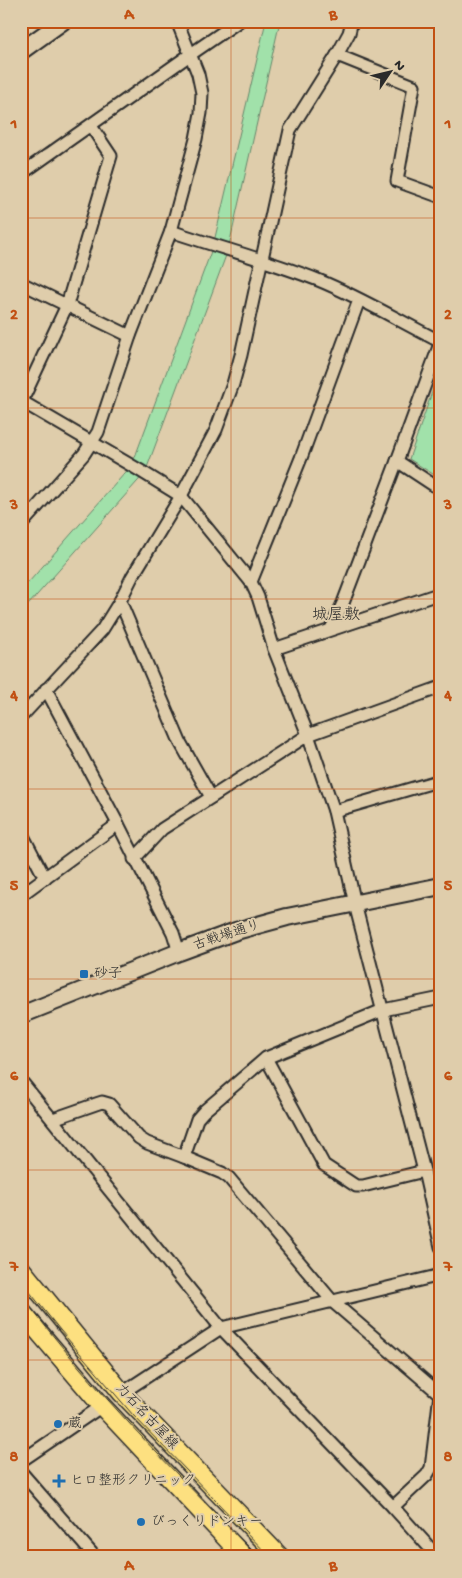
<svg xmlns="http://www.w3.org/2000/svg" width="462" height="1578" viewBox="0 0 462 1578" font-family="'Gochi Hand','Klee One',sans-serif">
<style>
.green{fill:#a1e1aa;stroke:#66866a}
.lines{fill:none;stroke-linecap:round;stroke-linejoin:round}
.street-casing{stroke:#2b2b2b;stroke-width:15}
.secondary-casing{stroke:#2b2b2b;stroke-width:20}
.primary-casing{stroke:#2b2b2b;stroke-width:21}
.street{stroke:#dfcdab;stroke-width:11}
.secondary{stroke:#dfcdab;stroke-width:16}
.primary{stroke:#fde080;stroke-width:18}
.tram{stroke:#2b2b2b;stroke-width:1}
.grid{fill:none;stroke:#c25012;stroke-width:1;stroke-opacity:0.55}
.poi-dot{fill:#1f6fb2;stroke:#dfcdab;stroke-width:2}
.labels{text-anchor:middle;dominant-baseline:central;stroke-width:4;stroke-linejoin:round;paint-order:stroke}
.street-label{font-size:14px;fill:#2b2b2b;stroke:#dfcdab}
.poi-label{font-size:14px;fill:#2b2b2b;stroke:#dfcdab;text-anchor:start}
.quarter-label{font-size:16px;fill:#2b2b2b;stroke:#dfcdab}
.neatline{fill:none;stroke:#c25012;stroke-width:2}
.grid-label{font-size:16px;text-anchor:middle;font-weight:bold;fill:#c25012}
</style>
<rect width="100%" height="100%" fill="#dfcdab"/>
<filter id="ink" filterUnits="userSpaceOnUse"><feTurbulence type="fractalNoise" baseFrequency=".02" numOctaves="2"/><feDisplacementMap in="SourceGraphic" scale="10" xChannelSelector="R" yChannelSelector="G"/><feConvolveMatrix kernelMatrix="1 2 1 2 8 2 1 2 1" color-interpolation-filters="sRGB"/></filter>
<g filter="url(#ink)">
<!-- green -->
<g class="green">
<polygon points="266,21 280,21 228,250 145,473 21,613 21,591 132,465 213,246"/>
<polygon points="441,366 441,479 409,459"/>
</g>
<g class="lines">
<defs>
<g id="street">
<polyline points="337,55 414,86 397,181 441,197"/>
<polyline points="21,174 191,54 239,21"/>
<path d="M171,231C220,248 270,261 318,280C360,297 401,322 441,342"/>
<polyline points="21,283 130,336"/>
<polyline points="21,401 139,470 181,496 251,582 258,597 274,649 308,735 334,811 355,904 424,1171 441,1247"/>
<polyline points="21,403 67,305 111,156 91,126"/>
<polyline points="397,461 441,490"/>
<polyline points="21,525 84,454 98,432 130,336 171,231 196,139 201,113 202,93 198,74 177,21"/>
<polyline points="251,582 301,458 359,300"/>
<polyline points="120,601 180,742 211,797"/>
<polyline points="331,629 343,603 397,461 441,341"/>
<polyline points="274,649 441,593"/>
<polyline points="46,689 118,824 173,933 179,952"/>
<polyline points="21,717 102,630 120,601 132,577 181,496 216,430 233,384 241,355 290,130 337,55 349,33 352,21"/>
<polyline points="334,811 441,780"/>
<polyline points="21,832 45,878"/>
<polyline points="134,859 162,829 308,735 441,687"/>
<polyline points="21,895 118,824"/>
<polyline points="266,1058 324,1165 356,1186 363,1186 424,1171"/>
<polyline points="21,1081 221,1328 393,1507 438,1557"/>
<polyline points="53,1119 96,1104 102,1102 109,1104 139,1138 147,1143 184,1157 222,1173 229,1178 333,1302 441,1395"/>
<polyline points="184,1157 197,1119 204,1111 266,1058 383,1010 441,998"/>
<polyline points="122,1393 221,1328 441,1275"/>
<polyline points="21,1461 102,1406"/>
<polyline points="21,1472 95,1557"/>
<polyline points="393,1507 427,1475 431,1468 440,1394"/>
</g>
<g id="secondary">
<polyline points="21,51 63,21"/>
<polyline points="21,1015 179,952 236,931 287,917 441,886"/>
</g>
<g id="primary">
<polyline points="21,1269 122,1393 280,1557"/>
<polyline points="21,1311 102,1406 244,1557"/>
</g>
</defs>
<!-- street casing -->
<use href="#street" class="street-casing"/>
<!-- secondary casing -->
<use href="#secondary" class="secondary-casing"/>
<!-- primary casing -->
<use href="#primary" class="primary-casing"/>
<!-- street -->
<use href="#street" class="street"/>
<!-- secondary -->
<use href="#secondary" class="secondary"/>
<!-- primary -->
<use href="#primary" class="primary"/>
<!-- tram -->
<g class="tram">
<polyline points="21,1281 60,1330 133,1415 270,1557"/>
<path d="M21,1295C92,1389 176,1474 259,1557"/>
</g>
</g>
</g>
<!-- grid -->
<path class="grid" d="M231,21V1557M21,218H441M21,408H441M21,599H441M21,789H441M21,979H441M21,1170H441M21,1360H441"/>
<!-- markers -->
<g class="poi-dot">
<rect x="79" y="969" width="10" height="10" rx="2.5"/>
<circle cx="58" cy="1424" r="5"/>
<path d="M56.5 1473.5h5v5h5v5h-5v5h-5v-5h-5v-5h5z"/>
<circle cx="141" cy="1522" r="5"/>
</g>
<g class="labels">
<!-- street labels -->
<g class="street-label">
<text transform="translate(227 936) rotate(-18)">古戦場通り</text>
<text transform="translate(146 1417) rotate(47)">力石名古屋線</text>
</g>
<!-- poi labels -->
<g class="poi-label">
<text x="94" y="974">砂子</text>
<text x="68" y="1424">蔵</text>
<text x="70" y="1481">ヒロ整形クリニック</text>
<text x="151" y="1522">びっくりドンキー</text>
</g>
<!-- quarter labels -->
<g class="quarter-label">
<text x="336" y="616">城屋敷</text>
</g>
</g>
<!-- margin -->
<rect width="462" height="1578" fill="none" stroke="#dfcdab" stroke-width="55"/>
<!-- north arrow -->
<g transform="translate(390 72) rotate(55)" stroke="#dfcdab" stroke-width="4" paint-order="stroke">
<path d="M0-4L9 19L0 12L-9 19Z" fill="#2b2b2b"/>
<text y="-8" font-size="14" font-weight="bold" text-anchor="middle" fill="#2b2b2b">N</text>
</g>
<rect x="28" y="28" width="406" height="1522" class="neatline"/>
<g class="grid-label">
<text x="129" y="19">A</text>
<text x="333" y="19">B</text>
<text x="14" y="128">1</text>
<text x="448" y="128">1</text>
<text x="14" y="319">2</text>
<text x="448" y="319">2</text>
<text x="14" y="509">3</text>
<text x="448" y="509">3</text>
<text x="14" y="700">4</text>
<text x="448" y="700">4</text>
<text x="14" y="890">5</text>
<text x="448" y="890">5</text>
<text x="14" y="1080">6</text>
<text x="448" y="1080">6</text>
<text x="14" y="1271">7</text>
<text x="448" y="1271">7</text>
<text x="14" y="1461">8</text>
<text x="448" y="1461">8</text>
<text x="129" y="1570">A</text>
<text x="333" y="1570">B</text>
</g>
</svg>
